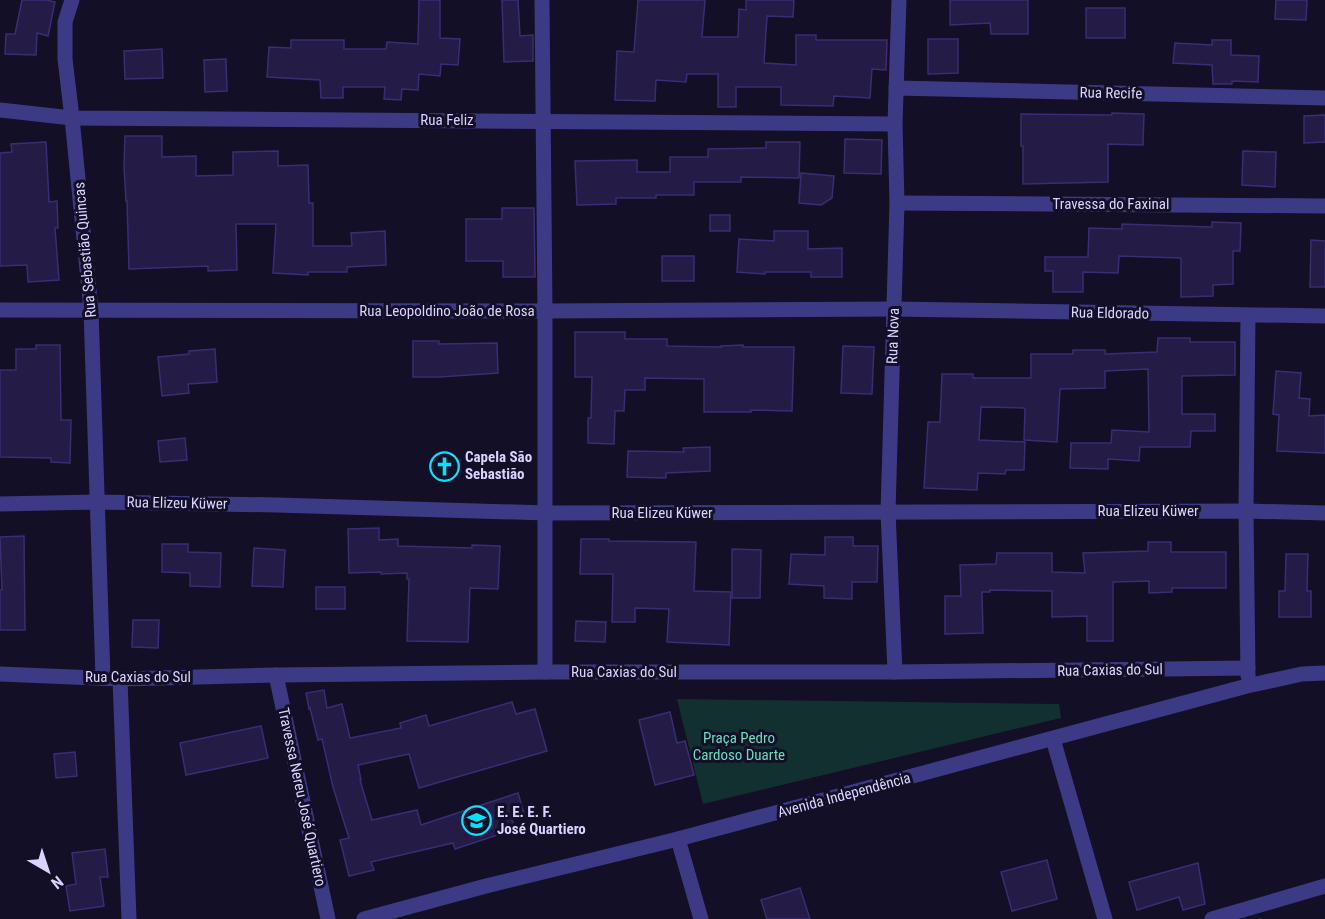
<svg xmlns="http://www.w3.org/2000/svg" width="1325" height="919" viewBox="0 0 1325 919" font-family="'Roboto Condensed',sans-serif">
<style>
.green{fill:#12302f}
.building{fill:#241b47;stroke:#3b2d73;stroke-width:1.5}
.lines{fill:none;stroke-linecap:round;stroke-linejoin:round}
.minor{stroke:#3d3a85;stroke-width:15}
.labels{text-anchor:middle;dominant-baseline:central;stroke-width:6;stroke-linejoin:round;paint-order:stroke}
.street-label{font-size:15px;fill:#d9d4ff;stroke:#130f26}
.poi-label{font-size:15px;font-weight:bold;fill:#d9d4ff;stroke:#130f26;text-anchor:start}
.park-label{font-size:15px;fill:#5fe0c0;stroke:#130f26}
</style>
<rect width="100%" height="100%" fill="#130f26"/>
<!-- green -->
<polygon class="green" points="677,699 1059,704 1061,718 703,804"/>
<!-- building -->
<g class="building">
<polygon points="22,0 46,0 55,2 48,36 37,33 36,55 5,54 6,34 15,34"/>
<polygon points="419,0 440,0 440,38 460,39 458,65 441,64 440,76 419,74 418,90 402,89 401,100 384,99 385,87 343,87 343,98 321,98 320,80 267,77 269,47 291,48 291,40 344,40 344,49 386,49 387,42 418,44"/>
<polygon points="502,0 518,0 520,36 533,35 533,61 504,62"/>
<polygon points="638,0 705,0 702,37 738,37 739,9 746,10 746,0 794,0 793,17 767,16 764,63 796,65 796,35 816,35 816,40 887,40 886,70 872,69 870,98 834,96 833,106 781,105 781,87 736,87 736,107 718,107 718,74 687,74 686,82 656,80 655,101 615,100 617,51 634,52"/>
<polygon points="950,0 1028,0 1028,34 991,34 990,23 950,25"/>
<polygon points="1276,0 1307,0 1306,20 1275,19"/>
<rect x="1086" y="8" width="39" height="30"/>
<polygon points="928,39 958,39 958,73 928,74"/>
<polygon points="1212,40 1231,40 1231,55 1259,56 1258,82 1232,81 1232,84 1213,84 1212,65 1173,63 1175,43 1212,45"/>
<polygon points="162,49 163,78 125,79 124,51"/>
<polygon points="226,59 227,91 205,92 204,60"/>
<polygon points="1112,113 1144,114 1143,145 1108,144 1108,182 1023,184 1023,146 1021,146 1021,114 1112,115"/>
<polygon points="1325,115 1325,142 1304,143 1304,116"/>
<polygon points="125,136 162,136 162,157 196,156 196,176 233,175 233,152 278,151 278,166 308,165 309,203 313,203 313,246 352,246 351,233 385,231 386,265 347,267 347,272 308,272 308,275 273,273 276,224 236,224 237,270 208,271 208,266 129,269 127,201 126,201 124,166"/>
<polygon points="845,139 882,140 881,174 844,173"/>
<polygon points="46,142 49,202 57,201 58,228 55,228 59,280 28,282 27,265 0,266 0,153 12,152 11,144"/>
<polygon points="766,142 800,142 799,178 741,177 741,182 694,182 694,195 656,195 656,198 616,198 616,204 577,205 575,161 637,160 637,172 670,172 670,157 708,157 708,149 766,148"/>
<polygon points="1243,151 1276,152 1275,187 1242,185"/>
<polygon points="801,173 834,176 832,198 821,205 799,203"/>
<polygon points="502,208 534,208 535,277 503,277 503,261 466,261 466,219 502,219"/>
<rect x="710" y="215" width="20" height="16"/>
<polygon points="1212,222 1241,223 1240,251 1233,251 1233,284 1213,285 1213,296 1181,297 1181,258 1119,256 1118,273 1083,272 1083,292 1053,292 1053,271 1045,271 1045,257 1088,257 1089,228 1122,229 1122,224 1212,227"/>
<polygon points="774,231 808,231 808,249 842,248 842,277 811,277 811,272 765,272 765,274 737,272 739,239 774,241"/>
<polygon points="1311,240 1325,241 1325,287 1310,287"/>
<rect x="662" y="256" width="32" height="25"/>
<polygon points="575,332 625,332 625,339 667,339 667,346 721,347 721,346 743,345 743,347 794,347 792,411 751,410 751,412 704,412 704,379 645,378 645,390 625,390 624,411 615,411 614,444 588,443 588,418 591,418 592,377 575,377"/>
<polygon points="1158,338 1190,338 1190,342 1235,342 1235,375 1182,376 1182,414 1215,414 1215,431 1191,431 1190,447 1140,447 1139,461 1108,459 1108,469 1070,468 1071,443 1111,443 1112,430 1149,432 1148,369 1105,371 1105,388 1060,389 1057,442 1024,440 1025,409 1024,408 981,407 979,440 1025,442 1024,470 1006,470 1005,474 978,473 977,490 924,488 928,422 940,422 942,374 973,374 973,378 1031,378 1031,354 1073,354 1073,350 1105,350 1105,354 1157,352"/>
<polygon points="413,341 439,341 439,344 497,343 498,373 439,377 413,377"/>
<polygon points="36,345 60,345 61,420 71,420 70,463 51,462 51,458 0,457 0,370 16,370 16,349 36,349"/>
<polygon points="843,346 874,347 872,394 841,393"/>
<polygon points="215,349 217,382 188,384 189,393 162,396 158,357 189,354 189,351"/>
<polygon points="1276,371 1301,373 1299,398 1310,399 1309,416 1325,415 1325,453 1277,451 1279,415 1273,414"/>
<polygon points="185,438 187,460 160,462 158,441"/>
<polygon points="710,447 710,471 666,473 666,478 627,477 628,451 684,452 683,448"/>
<polygon points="379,528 379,540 398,539 398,546 472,548 472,545 500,546 498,589 470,588 468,642 407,641 409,579 407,579 407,573 381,574 381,572 349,573 348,529"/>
<polygon points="24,536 25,630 0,630 0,590 2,590 0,537"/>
<polygon points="825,537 853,537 853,546 878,546 877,582 852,582 852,599 824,598 824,586 789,584 791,554 825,555"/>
<polygon points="581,539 609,539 609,541 696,542 694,591 731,592 729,645 667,642 669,609 635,608 635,622 612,622 613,574 580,574"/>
<polygon points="1148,542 1171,542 1171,552 1226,552 1226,588 1172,588 1172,592 1149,593 1149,581 1113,582 1113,641 1087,641 1087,616 1052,617 1052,591 990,590 990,592 982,592 983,633 945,634 945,596 961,596 960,565 996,564 997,553 1052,553 1052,572 1085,573 1083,553 1148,551"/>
<polygon points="162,544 188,544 188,552 221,553 220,587 190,586 190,573 162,572"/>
<polygon points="254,548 285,550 283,587 252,586"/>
<polygon points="732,549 761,550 760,598 732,598"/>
<polygon points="1286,554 1308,554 1307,591 1311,591 1311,617 1279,617 1279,591 1285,591"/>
<rect x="316" y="587" width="29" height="22"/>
<polygon points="133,620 159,620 158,648 132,647"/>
<polygon points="576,621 606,622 605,642 575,641"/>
<polygon points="324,690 327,708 342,704 350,738 401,728 400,723 426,715 429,726 512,702 516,714 535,709 547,751 419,788 409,754 358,765 361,780 360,780 372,820 417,810 421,825 518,793 524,813 511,817 515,829 455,849 453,843 371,862 374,870 349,876 340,840 349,838 333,787 322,739 318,740 310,708 309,709 306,693"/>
<polygon points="670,712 677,743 685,741 694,775 655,785 639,720"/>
<polygon points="261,726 268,758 186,775 180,743"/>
<polygon points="75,752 77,776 56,778 54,754"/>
<polygon points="105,849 108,877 100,877 104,906 70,911 66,886 76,884 72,853"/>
<polygon points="1047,860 1057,899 1012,911 1001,872"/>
<polygon points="1198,863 1205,904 1183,910 1179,897 1137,910 1129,882"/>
<polygon points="800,888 810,919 767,919 761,900"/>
</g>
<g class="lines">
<!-- minor -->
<g class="minor">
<polyline points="72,0 65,22 65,59 72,118 91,310 103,678"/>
<polyline points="542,0 545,311 545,672"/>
<polyline points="896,88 1325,98"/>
<polyline points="0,110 72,118 895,124"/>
<polyline points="897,203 1325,206"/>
<polyline points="0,310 545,311 894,309 1325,316"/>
<polyline points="0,504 96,502 277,505 546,513 1246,511 1325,513"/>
<polyline points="895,672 888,512 897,203 895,124 899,0"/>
<polyline points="0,674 120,679 276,675 545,672 895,672 1248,668"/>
<polyline points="276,675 328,919"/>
<polyline points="1248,676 1246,511 1248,316"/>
<polyline points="120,679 129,919"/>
<polyline points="1053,739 1105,919"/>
<polyline points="678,839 701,919"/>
<polyline points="364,919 486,886 678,839 1247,686 1302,674 1325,673"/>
<polyline points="1212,919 1325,886"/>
</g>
</g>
<!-- icons -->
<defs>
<symbol id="church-ring" viewBox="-11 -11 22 22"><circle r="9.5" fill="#130f26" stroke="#00e5ff" stroke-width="1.5"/><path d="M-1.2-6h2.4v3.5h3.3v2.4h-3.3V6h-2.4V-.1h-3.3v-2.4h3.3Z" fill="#00e5ff"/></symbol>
<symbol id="school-ring" viewBox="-11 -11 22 22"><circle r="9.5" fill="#130f26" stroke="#00e5ff" stroke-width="1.5"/><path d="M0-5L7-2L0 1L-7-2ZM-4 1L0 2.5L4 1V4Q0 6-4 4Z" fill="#00e5ff"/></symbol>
</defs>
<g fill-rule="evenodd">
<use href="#church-ring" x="428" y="450" width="33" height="33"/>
<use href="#school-ring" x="460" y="804" width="33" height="33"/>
</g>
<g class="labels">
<!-- street labels -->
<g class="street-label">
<text transform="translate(1111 93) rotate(1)">Rua Recife</text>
<text x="447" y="120">Rua Feliz</text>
<text x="1111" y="204">Travessa do Faxinal</text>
<text transform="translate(85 250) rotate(-95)">Rua Sebastião Quincas</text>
<text x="447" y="311">Rua Leopoldino João de Rosa</text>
<text transform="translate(1110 313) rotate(1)">Rua Eldorado</text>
<text transform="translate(893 336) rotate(-88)">Rua Nova</text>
<text transform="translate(177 503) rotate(1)">Rua Elizeu Küwer</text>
<text x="1148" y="511">Rua Elizeu Küwer</text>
<text x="662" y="513">Rua Elizeu Küwer</text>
<text transform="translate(1110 670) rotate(-1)">Rua Caxias do Sul</text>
<text x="624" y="672">Rua Caxias do Sul</text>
<text x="138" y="677">Rua Caxias do Sul</text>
<text transform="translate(844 795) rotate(-15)">Avenida Independência</text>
<text transform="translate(302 797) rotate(78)">Travessa Nereu José Quartiero</text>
</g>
<!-- poi labels -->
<g class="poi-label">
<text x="465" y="457">Capela São<tspan x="465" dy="17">Sebastião</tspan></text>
<text x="497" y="812">E. E. E. F.<tspan x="497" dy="17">José Quartiero</tspan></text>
</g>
<!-- park labels -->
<g class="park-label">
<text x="739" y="738">Praça Pedro<tspan x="739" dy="17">Cardoso Duarte</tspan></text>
</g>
</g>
<!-- north arrow -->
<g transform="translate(48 871) rotate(141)" stroke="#130f26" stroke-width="4.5" paint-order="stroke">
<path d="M0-4.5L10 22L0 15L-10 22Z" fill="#d9d4ff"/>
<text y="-9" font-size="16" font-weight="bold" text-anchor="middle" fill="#d9d4ff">N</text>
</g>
</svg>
